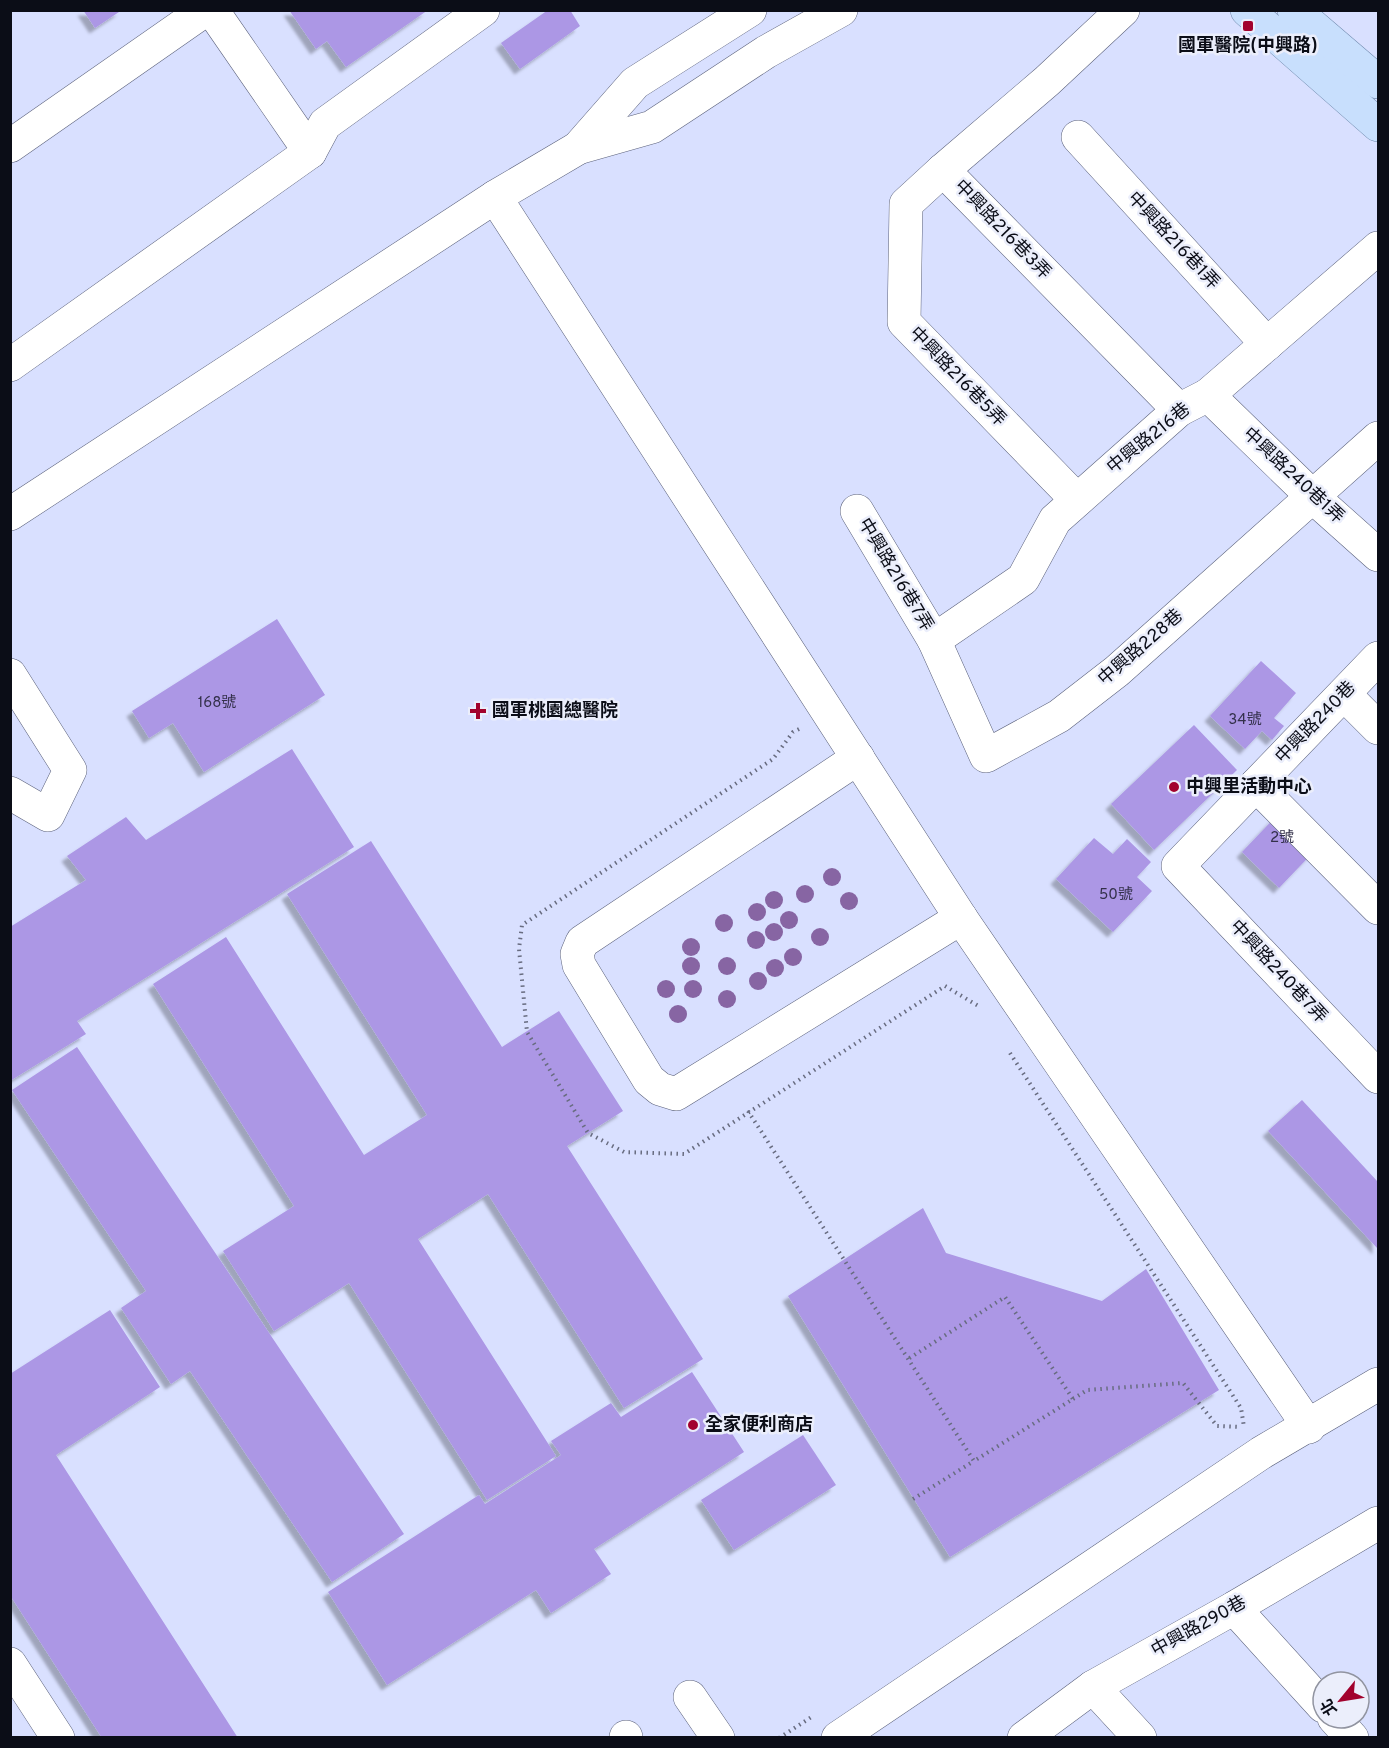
<svg xmlns="http://www.w3.org/2000/svg" width="1389" height="1748" viewBox="0 0 1389 1748" font-family="Overpass,'Noto Sans TC',sans-serif">
<style>
.building{fill:#ac97e5;filter:url(#shadow)}
.lines{fill:none;stroke-linecap:round;stroke-linejoin:round}
.minor-casing{stroke:#5c627c;stroke-width:34}
.major-casing{stroke:#6e88ab;stroke-width:34}
.path{stroke:#686c80;stroke-width:4;stroke-dasharray:1.5 4.5;stroke-linecap:butt}
.minor{stroke:#fff;stroke-width:33}
.major{stroke:#c8dffd;stroke-width:33}
.tree{fill:#8765a3}
.poi-dot{fill:#a2022d;stroke:#ebeefb;stroke-width:2}
.labels{text-anchor:middle;dominant-baseline:central;stroke-width:5;stroke-linejoin:round;paint-order:stroke}
.number-label{font-size:15px;fill:#33304a}
.poi-label{font-size:18px;font-weight:bold;fill:#0b0d17;stroke:#ebeefb;text-anchor:start}
.street-label{font-size:18px;fill:#0b0d17;stroke:#ebeefb}
</style>
<defs>
<filter id="shadow"><feDropShadow dx="-5.5" dy="5.5" stdDeviation="1.5" flood-color="#0004"/></filter>
</defs>
<rect width="100%" height="100%" fill="#d9e0ff"/>
<!-- building -->
<g class="building">
<polygon points="83,10 122,10 95,28"/>
<polygon points="289,10 428,10 346,67 327,41 316,49"/>
<polygon points="548,10 570,10 580,26 520,69 501,43"/>
<polygon points="277,619 325,695 204,772 173,723 149,738 132,711"/>
<polygon points="1261,661 1296,693 1274,718 1284,726 1272,740 1262,731 1245,749 1210,716"/>
<polygon points="1194,725 1237,770 1154,850 1111,804"/>
<polygon points="292,749 354,847 77,1021 86,1034 10,1081 10,927 86,880 67,856 126,817 146,840"/>
<polygon points="1285,807 1322,843 1279,888 1242,852"/>
<polygon points="1094,838 1113,854 1127,839 1151,862 1137,877 1152,891 1113,932 1056,879"/>
<polygon points="371,841 502,1047 559,1011 623,1111 567,1146 703,1359 624,1408 488,1194 418,1239 556,1456 487,1500 349,1283 274,1331 223,1251 294,1206 153,984 226,937 364,1155 427,1115 287,894"/>
<polygon points="77,1047 404,1534 332,1582 190,1371 171,1384 121,1308 146,1291 12,1090"/>
<polygon points="1302,1100 1378,1182 1378,1249 1268,1131"/>
<polygon points="923,1208 946,1253 1102,1301 1146,1269 1219,1390 950,1557 788,1296"/>
<polygon points="110,1310 160,1387 56,1455 238,1738 102,1738 10,1595 10,1374"/>
<polygon points="692,1372 744,1452 594,1549 611,1574 551,1613 536,1590 387,1685 328,1592 479,1495 485,1504 561,1455 551,1441 611,1403 621,1417"/>
<polygon points="803,1435 836,1485 734,1550 701,1500"/>
</g>
<g class="lines">
<defs>
<g id="minor">
<polyline points="1123,10 1047,81 943,170 1179,410"/>
<polyline points="1078,137 1267,344"/>
<polyline points="10,146 205,10"/>
<polyline points="578,148 635,83 750,10"/>
<polyline points="310,152 325,124 483,10"/>
<polyline points="943,170 906,204 904,322 1077,500"/>
<polyline points="495,197 961,918 1309,1427"/>
<polyline points="10,365 310,152 212,10"/>
<polyline points="1208,395 1313,497 1378,555"/>
<polyline points="857,511 934,640 986,756 1059,716 1117,671 1378,438"/>
<polyline points="10,514 495,197 578,148 652,127 766,52 841,10"/>
<polyline points="934,640 1023,579 1055,520 1179,410 1208,395 1378,248"/>
<polyline points="1378,658 1178,866 1378,1077"/>
<polyline points="10,675 70,770 48,815 10,793"/>
<polyline points="1344,694 1378,728"/>
<polyline points="858,758 582,942 577,954 579,965 649,1080 660,1089 676,1094 961,918"/>
<polyline points="1256,785 1378,908"/>
<polyline points="1234,1608 1323,1706"/>
<polyline points="10,1664 58,1738"/>
<polyline points="1093,1687 1140,1738"/>
<polyline points="690,1697 718,1738"/>
<polyline points="1334,1718 1352,1738"/>
<polyline points="626,1737 626,1738"/>
<polyline points="838,1738 1261,1453 1378,1384"/>
<polyline points="1024,1738 1093,1687 1234,1608 1378,1523"/>
</g>
<g id="major">
<polyline points="1247,10 1378,125"/>
<polyline points="1294,10 1378,82"/>
</g>
</defs>
<!-- minor casing -->
<use href="#minor" class="minor-casing"/>
<!-- major casing -->
<use href="#major" class="major-casing"/>
<!-- path -->
<g class="path">
<polyline points="799,729 793,732 773,759 522,925 519,949 527,1032 588,1133 624,1152 684,1154 945,986 980,1007"/>
<polyline points="1010,1053 1241,1408 1244,1427"/>
<polyline points="748,1111 974,1461 1073,1399 1005,1297 908,1359"/>
<polyline points="1073,1399 1087,1390 1183,1383 1217,1426 1241,1427"/>
<polyline points="913,1499 974,1461"/>
<polyline points="779,1738 813,1716"/>
</g>
<!-- minor -->
<use href="#minor" class="minor"/>
<!-- major -->
<use href="#major" class="major"/>
</g>
<!-- trees -->
<g class="tree">
<circle cx="832" cy="877" r="9"/>
<circle cx="805" cy="894" r="9"/>
<circle cx="774" cy="900" r="9"/>
<circle cx="849" cy="901" r="9"/>
<circle cx="757" cy="912" r="9"/>
<circle cx="789" cy="920" r="9"/>
<circle cx="724" cy="923" r="9"/>
<circle cx="774" cy="932" r="9"/>
<circle cx="820" cy="937" r="9"/>
<circle cx="756" cy="940" r="9"/>
<circle cx="691" cy="947" r="9"/>
<circle cx="793" cy="957" r="9"/>
<circle cx="691" cy="966" r="9"/>
<circle cx="727" cy="966" r="9"/>
<circle cx="775" cy="968" r="9"/>
<circle cx="758" cy="981" r="9"/>
<circle cx="666" cy="989" r="9"/>
<circle cx="693" cy="989" r="9"/>
<circle cx="727" cy="999" r="9"/>
<circle cx="678" cy="1014" r="9"/>
</g>
<!-- markers -->
<g class="poi-dot">
<rect x="1242" y="20" width="12" height="12" rx="3"/>
<path d="M475 702h6v6h6v6h-6v6h-6v-6h-6v-6h6z"/>
<circle cx="1174" cy="787" r="6"/>
<circle cx="693" cy="1425" r="6"/>
</g>
<g class="labels">
<!-- number labels -->
<g class="number-label">
<text x="217" y="703">168號</text>
<text x="1245" y="720">34號</text>
<text x="1282" y="838">2號</text>
<text x="1116" y="895">50號</text>
</g>
<!-- poi labels -->
<g class="poi-label">
<text x="1248" y="46" text-anchor="middle">國軍醫院(中興路)</text>
<text x="492" y="711">國軍桃園總醫院</text>
<text x="1186" y="787">中興里活動中心</text>
<text x="705" y="1425">全家便利商店</text>
</g>
<!-- street labels -->
<g class="street-label">
<text transform="translate(1002 230) rotate(46)">中興路216巷3弄</text>
<text transform="translate(1173 241) rotate(47)">中興路216巷1弄</text>
<text transform="translate(957 377) rotate(46)">中興路216巷5弄</text>
<text transform="translate(1149 439) rotate(-39)">中興路216巷</text>
<text transform="translate(1293 476) rotate(43)">中興路240巷1弄</text>
<text transform="translate(895 575) rotate(59)">中興路216巷7弄</text>
<text transform="translate(1141 648) rotate(-41)">中興路228巷</text>
<text transform="translate(1316 723) rotate(-46)">中興路240巷</text>
<text transform="translate(1278 972) rotate(47)">中興路240巷7弄</text>
<text transform="translate(1199 1627) rotate(-29)">中興路290巷</text>
</g>
</g>
<!-- border -->
<rect width="1389" height="1748" fill="none" stroke="#0b0d17" stroke-width="24"/>
<!-- north arrow -->
<g transform="translate(1341 1700) rotate(240)"><circle r="28" fill="#ebeefb" stroke="#9194a0" stroke-width="1.5"/>
<path d="M0-4.5L10 22L0 15L-10 22Z" fill="#a2022d"/>
<text y="-9" font-size="16" font-weight="bold" text-anchor="middle" fill="#0b0d17">北</text>
</g>
</svg>
